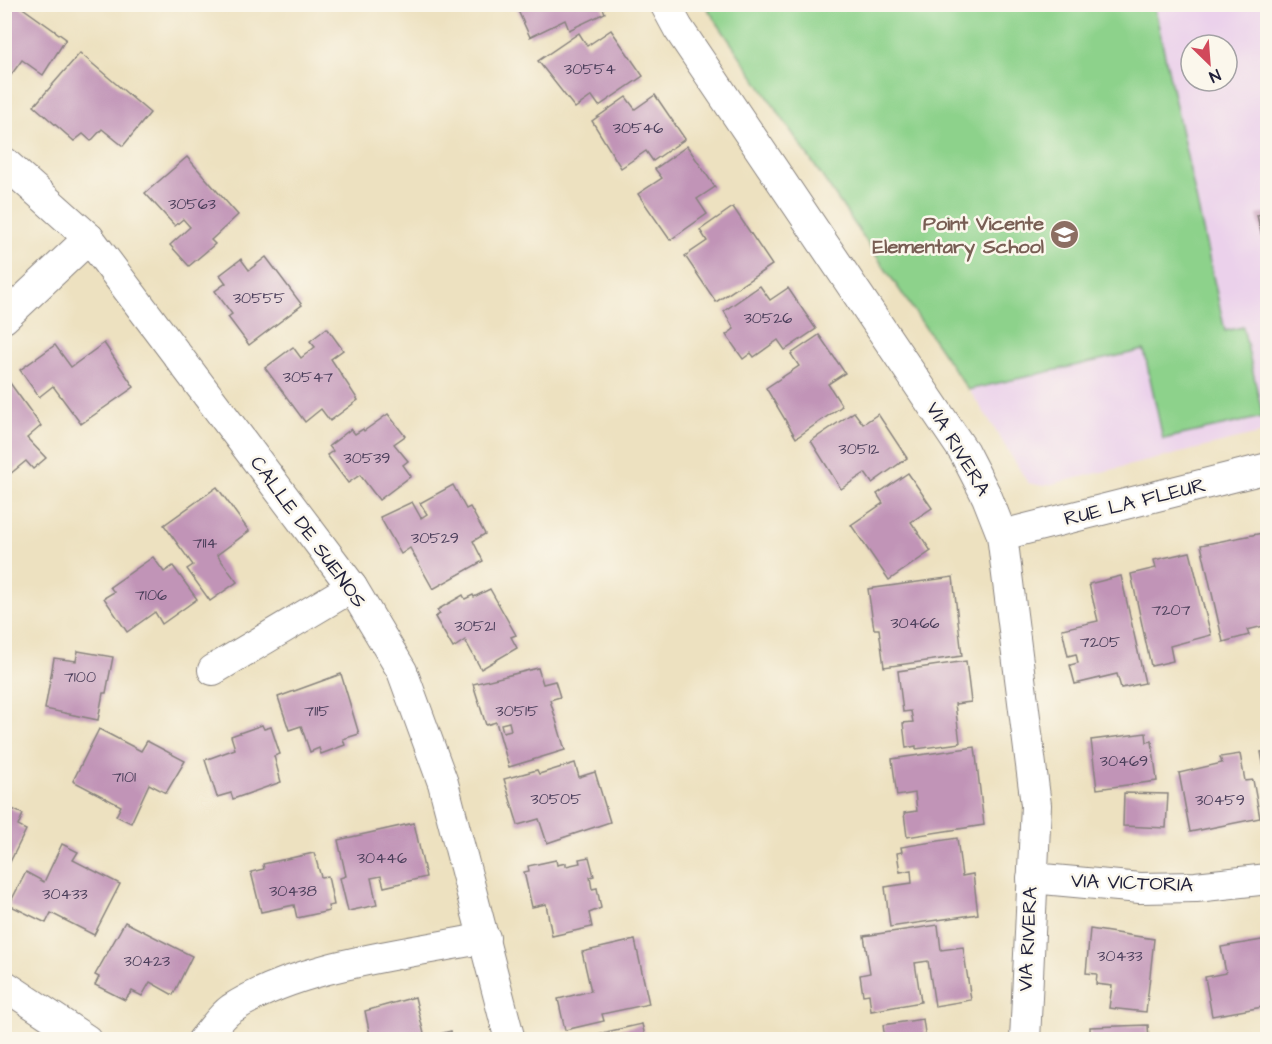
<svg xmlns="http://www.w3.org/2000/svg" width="1272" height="1044" viewBox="0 0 1272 1044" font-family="'Architects Daughter',sans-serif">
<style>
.built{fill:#ebd1eb;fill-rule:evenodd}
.green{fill:#8dd28b;stroke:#587a63;stroke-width:1.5}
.building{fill:#c194b7;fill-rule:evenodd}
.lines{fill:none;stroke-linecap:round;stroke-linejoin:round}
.minor-casing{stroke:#88827e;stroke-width:32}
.minor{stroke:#fff;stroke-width:30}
.labels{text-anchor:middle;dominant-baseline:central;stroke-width:5;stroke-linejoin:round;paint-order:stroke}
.number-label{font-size:16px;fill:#4a3e5a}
.education-label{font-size:20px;font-weight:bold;fill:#785e54;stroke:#fbf7ec;text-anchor:end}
.street-label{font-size:20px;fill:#22223b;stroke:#fbf7ec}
</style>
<rect width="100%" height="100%" fill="#fbf7ec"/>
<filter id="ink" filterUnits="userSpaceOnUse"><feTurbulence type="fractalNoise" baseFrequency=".0167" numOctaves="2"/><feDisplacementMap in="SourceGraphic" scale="12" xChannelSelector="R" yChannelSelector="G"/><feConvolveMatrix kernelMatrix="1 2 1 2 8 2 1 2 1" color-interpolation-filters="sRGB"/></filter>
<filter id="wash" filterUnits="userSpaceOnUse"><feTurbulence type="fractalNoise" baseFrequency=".008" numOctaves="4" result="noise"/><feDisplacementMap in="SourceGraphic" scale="24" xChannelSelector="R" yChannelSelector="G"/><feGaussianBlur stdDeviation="1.35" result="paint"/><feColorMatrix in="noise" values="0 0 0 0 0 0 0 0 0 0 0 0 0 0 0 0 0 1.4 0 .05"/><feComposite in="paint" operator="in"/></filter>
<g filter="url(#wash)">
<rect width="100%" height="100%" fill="#ede1c0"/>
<!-- built -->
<path class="built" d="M705,5H1267V432L1044,486L1028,483L986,415ZM1191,45H1227V81H1191Z"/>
<!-- green -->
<polygon class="green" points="705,5 1154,5 1225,331 1243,327 1263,417 1163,439 1144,350 968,390"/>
<g id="blocks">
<!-- building -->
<g class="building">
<polygon points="4,4 17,4 66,39 43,75 22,60 11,75 4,71"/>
<polygon points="515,4 601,4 605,13 569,30 565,20 530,37"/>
<polygon points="611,30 643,76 599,106 592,96 575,108 538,61 579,33 587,46"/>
<polygon points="80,53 150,113 123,146 102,129 91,141 83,134 74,141 34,106"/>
<polygon points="655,95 685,139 653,161 646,151 621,168 592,121 626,97 635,109"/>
<polygon points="687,146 715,187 697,199 707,214 670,240 638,194 662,178 655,169"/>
<polygon points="187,157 238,215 211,240 215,244 189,266 170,245 190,227 183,219 175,226 145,193"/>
<polygon points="733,207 772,265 716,302 685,256 707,241 700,230"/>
<polygon points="1268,213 1268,244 1264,245 1257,215"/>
<polygon points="266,257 302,305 249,345 228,317 232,314 215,291 226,283 220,275 241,259 249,270"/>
<polygon points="760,286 770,300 788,288 816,329 785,350 778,340 754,357 751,353 743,359 726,335 734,329 724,311"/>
<polygon points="327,328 343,350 331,359 358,400 330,421 321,409 305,422 265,368 293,347 301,358 315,347 310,341"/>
<polygon points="819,335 845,373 828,384 842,406 796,438 766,388 799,366 791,354"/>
<polygon points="104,343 134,387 81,424 53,386 39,397 20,370 55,345 71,367"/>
<polygon points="10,383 41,426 27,438 46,458 33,469 26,461 4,479 4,388"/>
<polygon points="854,412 863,424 878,414 907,458 872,483 865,473 841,489 811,441"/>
<polygon points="388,414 405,436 394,444 408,461 403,465 411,476 379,500 360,475 348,483 327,455 333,451 329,446 351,429 355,434 363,429 364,431"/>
<polygon points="908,473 932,508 911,522 931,551 889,580 851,525 883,503 877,494"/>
<polygon points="453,485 466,509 470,507 485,534 473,541 483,561 433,589 410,548 401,554 380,517 412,502 421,518 427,514 420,503"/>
<polygon points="217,487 249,531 217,555 237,582 210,601 187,569 193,565 164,525"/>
<polygon points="1268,532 1268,625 1247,630 1249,635 1223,642 1201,545"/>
<polygon points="1190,552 1211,635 1170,646 1173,661 1151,666 1131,574 1156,568 1154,560"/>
<polygon points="153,557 164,572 173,566 197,599 162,624 155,612 127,632 104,598 114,592 110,587"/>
<polygon points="1121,576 1145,683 1121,688 1117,674 1075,684 1070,665 1078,663 1076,654 1068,656 1062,629 1098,621 1089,584"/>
<polygon points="953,577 962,656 884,667 879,629 874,629 868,589"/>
<polygon points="490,589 516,635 511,637 517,648 481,669 465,640 453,648 435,617 440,614 437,610 463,595 465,599 473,595 474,597"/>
<polygon points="78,651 113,657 106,693 103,693 98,720 45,709 54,658 76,661"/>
<polygon points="966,661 971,702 955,704 960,743 916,749 916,746 906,748 903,723 913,722 911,711 903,712 898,671"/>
<path d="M538,668L543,684L555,681L560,697L550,700L565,750L509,767L496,722L486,725L473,684ZM509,722L511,730L503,732L501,724Z"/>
<polygon points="341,674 359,734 343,739 345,745 321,754 319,748 310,752 301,726 289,730 278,697"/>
<polygon points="262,725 264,729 271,727 280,754 274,756 281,782 233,799 231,793 217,797 205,760 235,749 231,736"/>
<polygon points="99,729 141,751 147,741 185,761 166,793 149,784 131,823 116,816 121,806 73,781"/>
<polygon points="1146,733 1147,742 1152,741 1157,781 1097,789 1091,740"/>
<polygon points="975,747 984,825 907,837 904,813 917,811 915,793 897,796 892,759"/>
<polygon points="1268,751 1268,778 1266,779 1261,752"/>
<polygon points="1240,754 1245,781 1253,780 1260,818 1190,832 1179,773 1222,763 1220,757"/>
<polygon points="575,763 579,777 595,772 610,822 547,843 539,819 518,825 504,779 537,770 539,774"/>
<polygon points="1124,793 1168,794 1166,828 1123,826"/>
<polygon points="4,805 23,814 18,826 26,830 4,874"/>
<polygon points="414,823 426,877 384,887 381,876 371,878 377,905 348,911 340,878 346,876 338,840"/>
<polygon points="957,838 962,876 973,874 978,914 890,927 885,887 912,883 911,870 900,872 897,853 902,852 901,847"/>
<polygon points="62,844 78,852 73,860 120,884 94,935 51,913 46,923 9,905 26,872 44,882"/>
<polygon points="314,853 321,877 328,876 334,905 328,906 329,911 297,918 294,905 261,912 251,872 264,869 263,864"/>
<polygon points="589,857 594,876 590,877 592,889 597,888 601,908 589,913 592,927 552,936 546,904 532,907 524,872 529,871 528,866 556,860 557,865 566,863 566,866 580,863 579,859"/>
<polygon points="125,922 192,956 173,995 150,982 142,996 132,991 125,1000 95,985 99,977 95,975"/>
<polygon points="938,925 941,950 963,947 971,1000 935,1006 928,961 915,963 921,1002 871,1011 869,994 863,995 860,975 870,973 864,936"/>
<polygon points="1090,929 1154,939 1146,1012 1109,1008 1112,986 1096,984 1097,974 1086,973"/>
<polygon points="1268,939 1268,1006 1212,1016 1205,977 1226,973 1221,947"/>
<polygon points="635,940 649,1004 602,1014 604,1021 565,1030 558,999 591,991 582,952"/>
<polygon points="415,997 425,1038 451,1031 453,1040 371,1040 365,1011"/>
<polygon points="923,1019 926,1040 885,1040 883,1025"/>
<polygon points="642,1024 646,1040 575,1040 575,1039"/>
<polygon points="1148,1025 1149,1040 1090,1040 1090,1027"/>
</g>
</g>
</g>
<g filter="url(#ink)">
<use href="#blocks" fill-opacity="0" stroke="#88827e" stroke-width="1.5"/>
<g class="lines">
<defs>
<g id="minor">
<polyline points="665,4 678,28 964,452 987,497 1002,535 1036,805 1025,1040"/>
<polyline points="4,162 89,238 352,587 402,671 443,783 510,1040"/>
<polyline points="4,318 89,238"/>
<polyline points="1002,535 1268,468"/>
<polyline points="213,670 352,587"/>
<polyline points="1032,878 1140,888 1196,887 1268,879"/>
<polyline points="4,985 87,1040"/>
<path d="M203,1040C212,1030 221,1016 231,1009C300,964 406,954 485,938"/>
</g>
</defs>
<!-- minor casing -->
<use href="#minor" class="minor-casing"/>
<!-- minor -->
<use href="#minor" class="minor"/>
</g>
</g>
<!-- icons -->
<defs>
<symbol id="school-disc" viewBox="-11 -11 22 22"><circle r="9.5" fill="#8d6e63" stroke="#fbf7ec"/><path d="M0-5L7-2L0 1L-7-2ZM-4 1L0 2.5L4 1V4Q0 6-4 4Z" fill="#fff"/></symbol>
</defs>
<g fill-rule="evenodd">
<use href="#school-disc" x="1048" y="218" width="33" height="33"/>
</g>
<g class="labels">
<!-- number labels -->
<g class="number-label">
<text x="590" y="69">30554</text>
<text x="638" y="128">30546</text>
<text x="192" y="204">30563</text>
<text x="259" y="298">30555</text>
<text x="768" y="318">30526</text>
<text x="308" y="377">30547</text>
<text x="859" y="449">30512</text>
<text x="367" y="458">30539</text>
<text x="435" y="538">30529</text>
<text x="205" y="543">7114</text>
<text x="151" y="595">7106</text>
<text x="1171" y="610">7207</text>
<text x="915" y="623">30466</text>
<text x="475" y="626">30521</text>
<text x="1100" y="642">7205</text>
<text x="80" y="677">7100</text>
<text x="317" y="711">7115</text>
<text x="517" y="711">30515</text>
<text x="1124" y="761">30469</text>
<text x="124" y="777">7101</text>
<text x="556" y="799">30505</text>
<text x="1220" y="800">30459</text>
<text x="382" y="858">30446</text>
<text x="293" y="891">30438</text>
<text x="65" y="894">30433</text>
<text x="1120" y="956">30433</text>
<text x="147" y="961">30423</text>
</g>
<!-- education labels -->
<g class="education-label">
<text x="1044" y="224">Point Vicente<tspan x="1044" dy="23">Elementary School</tspan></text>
</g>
<!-- street labels -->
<g class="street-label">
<text transform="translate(958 449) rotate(59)">VIA RIVERA</text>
<text transform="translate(1135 502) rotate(-14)">RUE LA FLEUR</text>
<text transform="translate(308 532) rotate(54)">CALLE DE SUENOS</text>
<text transform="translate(1132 883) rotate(2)">VIA VICTORIA</text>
<text transform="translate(1028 939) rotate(-87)">VIA RIVERA</text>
</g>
</g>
<!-- margin -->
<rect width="1272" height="1044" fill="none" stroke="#fbf7ec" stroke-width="24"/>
<!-- north arrow -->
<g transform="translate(1209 63) rotate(155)"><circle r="28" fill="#fbf7ec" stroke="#a4a2a5" stroke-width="1.5"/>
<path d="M0-4.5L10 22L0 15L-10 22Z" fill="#d1495b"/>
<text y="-9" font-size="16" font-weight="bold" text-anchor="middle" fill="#22223b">N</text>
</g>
</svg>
